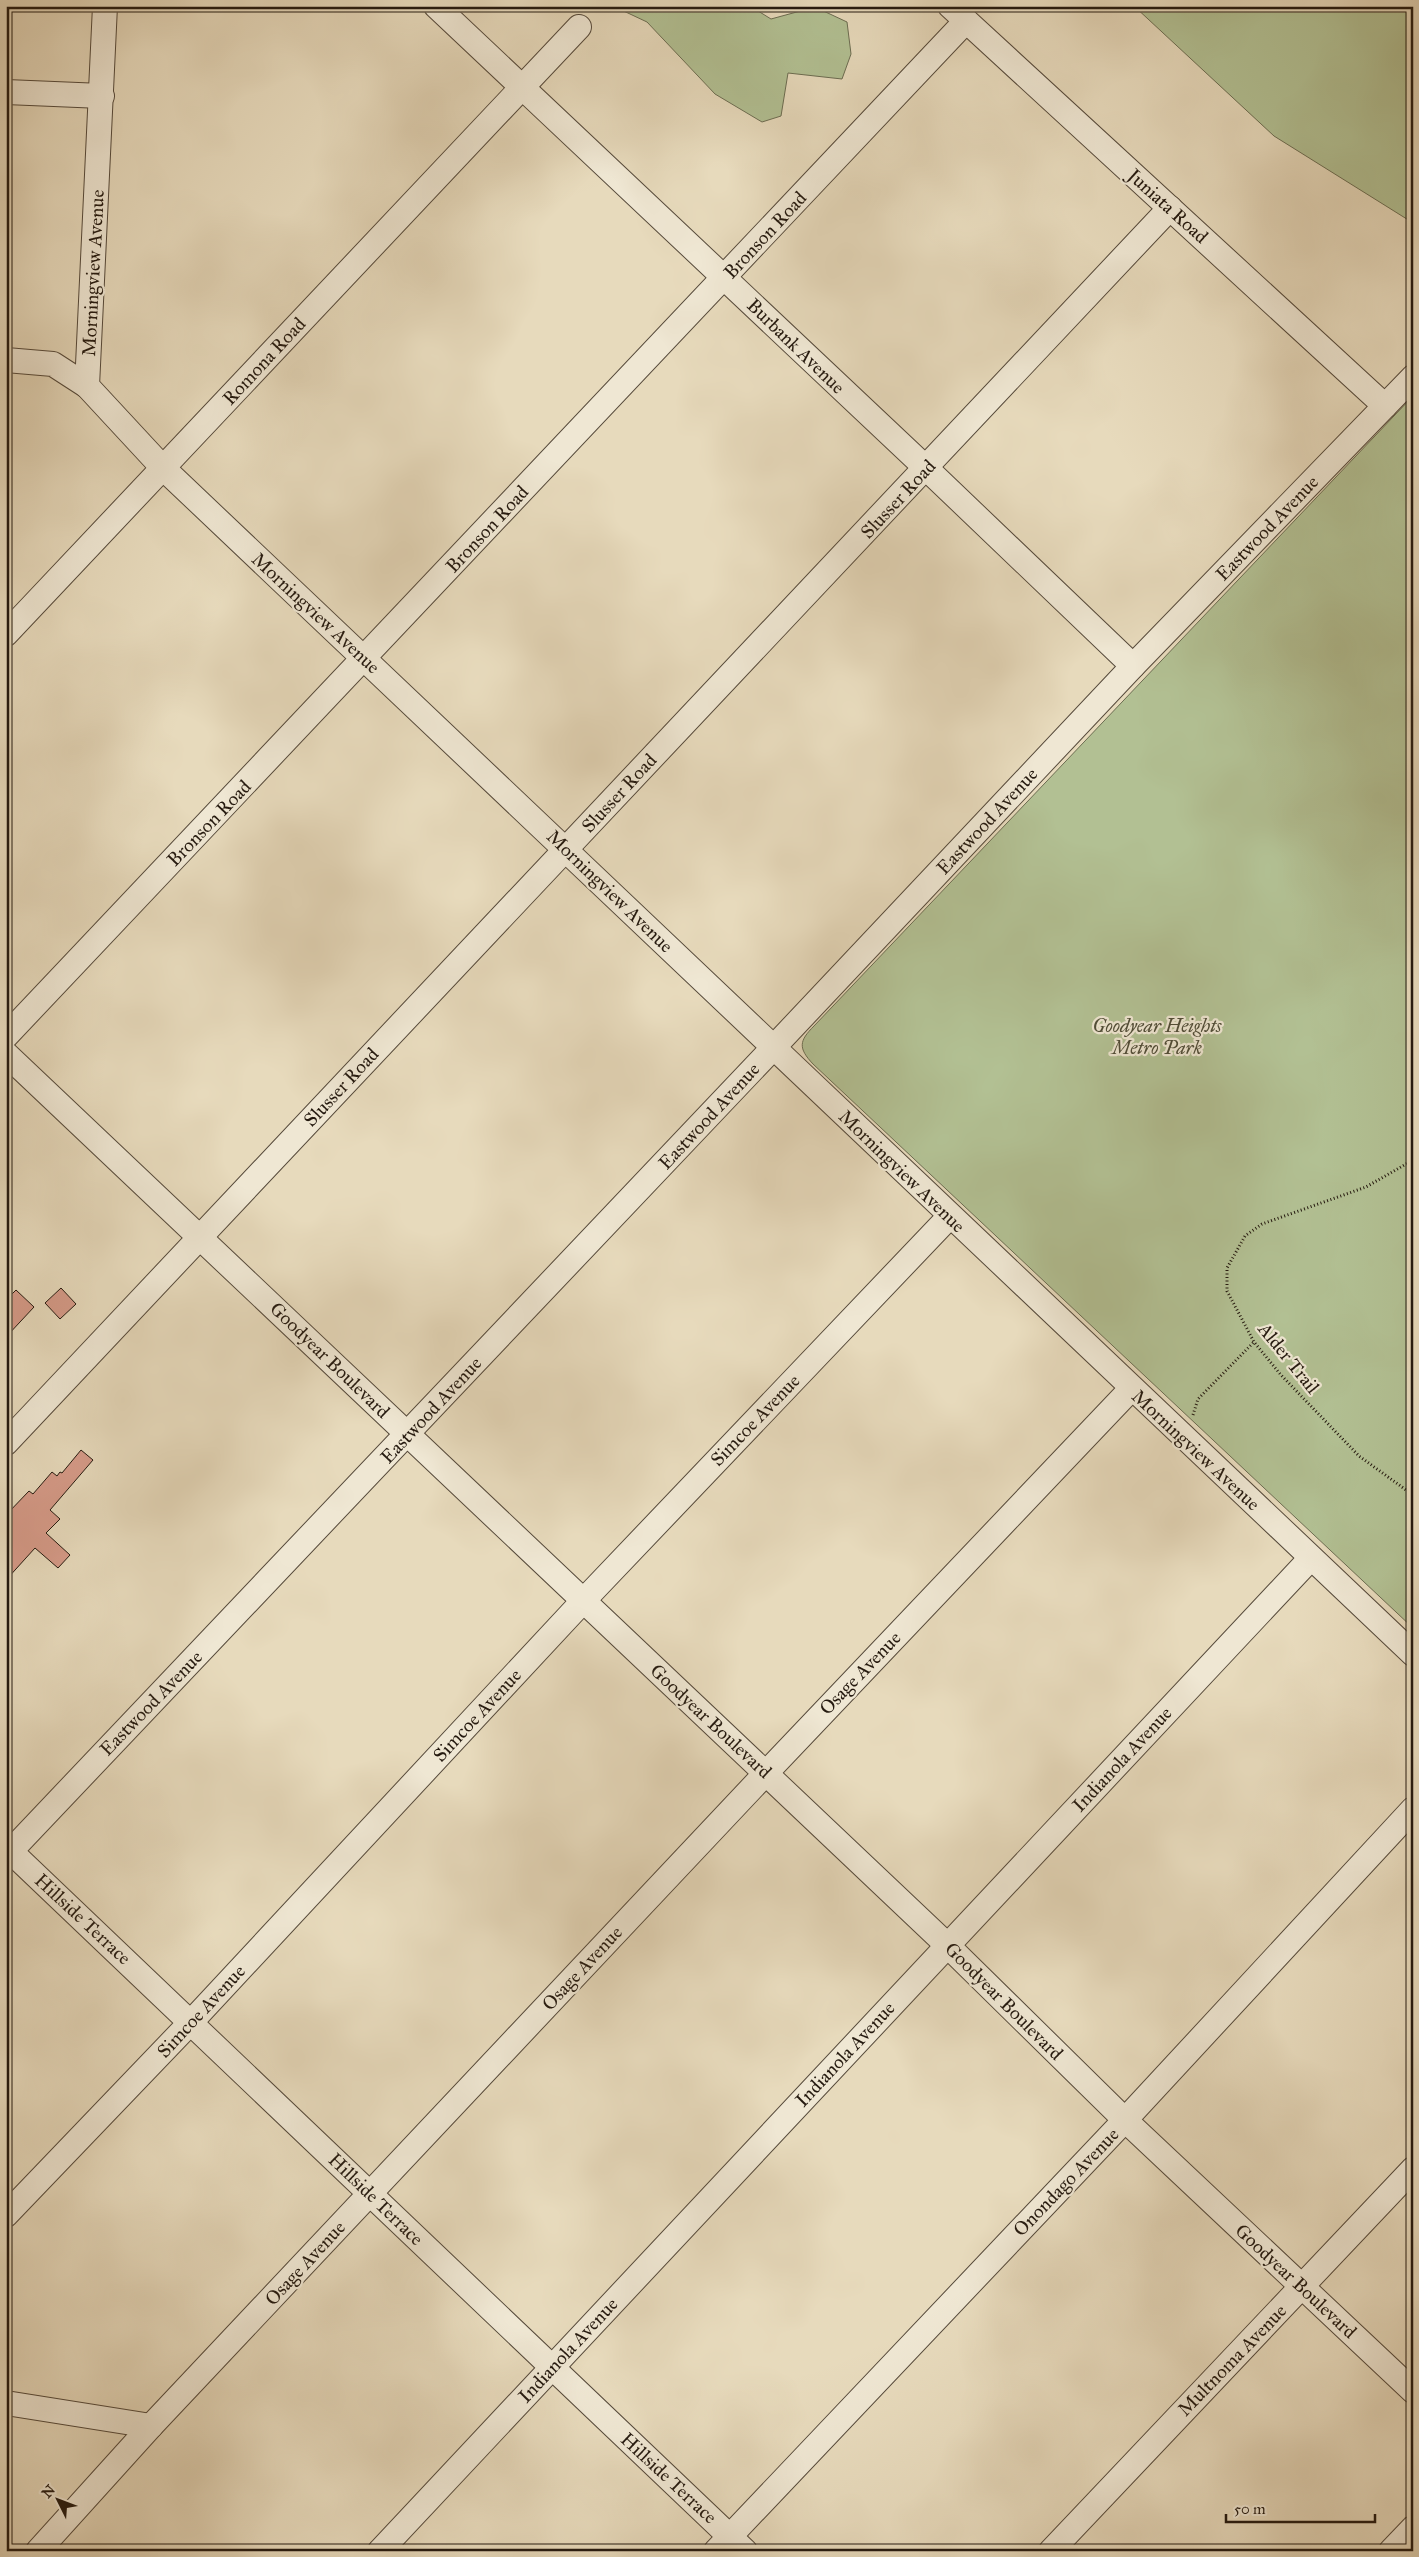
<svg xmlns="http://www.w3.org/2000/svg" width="1419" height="2557" viewBox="0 0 1419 2557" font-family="'IM FELL Great Primer',serif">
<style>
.green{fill:#b2c093;stroke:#6c6d52}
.building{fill:#d69b89;stroke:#251a10}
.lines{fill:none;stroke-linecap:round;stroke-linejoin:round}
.minor-casing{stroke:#564a3b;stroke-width:26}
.path{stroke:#251a10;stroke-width:3;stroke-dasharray:1 2.5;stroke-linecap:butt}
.minor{stroke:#efe7d3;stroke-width:24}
.labels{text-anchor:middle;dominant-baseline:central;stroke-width:4.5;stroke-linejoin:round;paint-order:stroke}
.street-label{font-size:19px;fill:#251a10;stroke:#efe7d3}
.park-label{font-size:19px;font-style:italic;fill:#4f4c37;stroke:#efe7d3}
</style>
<rect width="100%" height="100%" fill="#e7dabc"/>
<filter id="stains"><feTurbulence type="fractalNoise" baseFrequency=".004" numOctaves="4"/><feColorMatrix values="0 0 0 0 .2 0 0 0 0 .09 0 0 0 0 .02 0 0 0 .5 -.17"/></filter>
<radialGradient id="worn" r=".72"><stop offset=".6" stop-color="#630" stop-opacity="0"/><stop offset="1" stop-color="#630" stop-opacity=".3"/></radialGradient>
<!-- green -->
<g class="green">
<polygon points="613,6 750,6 771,19 815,7 847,22 851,54 842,79 788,73 781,116 762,122 715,94 647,22"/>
<polygon points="1134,6 1413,6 1413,217 1410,221 1274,136"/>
<path d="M1413,396V1628L813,1064C798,1048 799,1041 814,1026Z"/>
</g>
<!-- building -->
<g class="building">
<polygon points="61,1288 76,1304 60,1319 45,1303"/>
<polygon points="16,1290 34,1307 6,1337 6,1300"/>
<polygon points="81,1450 93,1460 50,1510 60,1519 46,1533 70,1555 58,1568 35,1548 6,1580 6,1515 29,1491 33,1494 52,1472 57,1476 60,1472 62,1473"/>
</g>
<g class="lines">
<defs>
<g id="minor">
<polyline points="105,6 87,386 163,468 1413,1654"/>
<polyline points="436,6 927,469 1133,666"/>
<polyline points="950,6 1385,406"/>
<polyline points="6,92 102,96"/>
<polyline points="6,360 53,364 87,386"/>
<polyline points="6,634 579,27"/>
<polyline points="6,1036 966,21"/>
<polyline points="6,1054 947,1945 1125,2120 1413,2391"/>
<polyline points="6,1443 1170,208"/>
<polyline points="6,1847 745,2551"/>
<polyline points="6,1856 773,1048 1133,666 1413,377"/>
<polyline points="6,2215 192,2021 584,1600 950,1216"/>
<polyline points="6,2403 151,2426"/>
<polyline points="38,2551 151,2426 766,1773 1131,1389"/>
<polyline points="380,2551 1311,1558"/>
<polyline points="716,2551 1125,2120 1413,1809"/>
<polyline points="1051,2551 1413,2169"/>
<polyline points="1391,2551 1413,2528"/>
</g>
</defs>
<!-- minor casing -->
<use href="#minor" class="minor-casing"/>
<!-- path -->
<g class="path">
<polyline points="1413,647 1410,714 1413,735"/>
<polyline points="1413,1160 1366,1187 1262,1224 1245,1236 1227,1268 1227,1291 1254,1342 1281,1375 1359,1456 1413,1495"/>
<polyline points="1193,1415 1198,1399 1254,1342"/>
</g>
<!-- minor -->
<use href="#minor" class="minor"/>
</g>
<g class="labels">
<!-- street labels -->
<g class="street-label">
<text transform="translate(1168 206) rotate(42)">Juniata Road</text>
<text transform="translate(765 235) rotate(-47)">Bronson Road</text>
<text transform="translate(93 273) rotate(-87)">Morningview Avenue</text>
<text transform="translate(796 346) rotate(44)">Burbank Avenue</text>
<text transform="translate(264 361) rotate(-47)">Romona Road</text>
<text transform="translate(898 499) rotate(-47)">Slusser Road</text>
<text transform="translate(1267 528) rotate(-46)">Eastwood Avenue</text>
<text transform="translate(487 529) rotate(-47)">Bronson Road</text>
<text transform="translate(316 613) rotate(43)">Morningview Avenue</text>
<text transform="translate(619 793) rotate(-47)">Slusser Road</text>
<text transform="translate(987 821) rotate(-47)">Eastwood Avenue</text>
<text transform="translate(209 823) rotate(-46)">Bronson Road</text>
<text transform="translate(610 891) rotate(44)">Morningview Avenue</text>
<text transform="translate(341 1087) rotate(-47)">Slusser Road</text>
<text transform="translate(709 1116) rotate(-47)">Eastwood Avenue</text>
<text transform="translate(902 1171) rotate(44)">Morningview Avenue</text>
<text transform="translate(1289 1358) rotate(51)">Alder Trail</text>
<text transform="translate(330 1360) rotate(44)">Goodyear Boulevard</text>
<text transform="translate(431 1410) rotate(-47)">Eastwood Avenue</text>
<text transform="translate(755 1420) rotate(-46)">Simcoe Avenue</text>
<text transform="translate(1196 1450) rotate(43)">Morningview Avenue</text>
<text transform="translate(860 1673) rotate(-46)">Osage Avenue</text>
<text transform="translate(151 1703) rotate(-46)">Eastwood Avenue</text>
<text transform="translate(477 1715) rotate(-47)">Simcoe Avenue</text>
<text transform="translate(711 1721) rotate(43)">Goodyear Boulevard</text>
<text transform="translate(1122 1759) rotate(-47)">Indianola Avenue</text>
<text transform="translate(83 1919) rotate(43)">Hillside Terrace</text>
<text transform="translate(582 1968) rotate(-47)">Osage Avenue</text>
<text transform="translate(1004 2001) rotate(45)">Goodyear Boulevard</text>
<text transform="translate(201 2011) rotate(-47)">Simcoe Avenue</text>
<text transform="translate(845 2054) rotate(-47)">Indianola Avenue</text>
<text transform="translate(1066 2182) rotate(-46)">Onondago Avenue</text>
<text transform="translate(376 2199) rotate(44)">Hillside Terrace</text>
<text transform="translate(305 2263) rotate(-47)">Osage Avenue</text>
<text transform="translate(1296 2281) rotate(43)">Goodyear Boulevard</text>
<text transform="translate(568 2350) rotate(-47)">Indianola Avenue</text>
<text transform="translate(1232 2360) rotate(-46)">Multnoma Avenue</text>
<text transform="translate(669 2478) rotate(43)">Hillside Terrace</text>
</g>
<!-- park labels -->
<g class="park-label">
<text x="1157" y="1025">Goodyear Heights<tspan x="1157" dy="22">Metro Park</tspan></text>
</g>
</g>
<!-- margin -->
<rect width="1419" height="2557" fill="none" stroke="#e7dabc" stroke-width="25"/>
<rect x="8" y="8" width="1404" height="2542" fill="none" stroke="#251a10" stroke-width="2.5"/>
<rect x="12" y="12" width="1394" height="2532" fill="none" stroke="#251a10"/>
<!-- north arrow -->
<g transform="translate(58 2500) rotate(312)" stroke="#efe7d3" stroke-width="4" paint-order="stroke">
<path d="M0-4L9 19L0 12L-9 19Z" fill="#251a10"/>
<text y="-8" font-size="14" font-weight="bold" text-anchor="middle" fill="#251a10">N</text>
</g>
<!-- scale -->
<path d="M1226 2514v8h149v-8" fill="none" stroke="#251a10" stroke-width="2.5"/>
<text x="1234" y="2514" font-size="15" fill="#251a10" stroke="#efe7d3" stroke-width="4" paint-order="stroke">50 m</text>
<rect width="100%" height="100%" filter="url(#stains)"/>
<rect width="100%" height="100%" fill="url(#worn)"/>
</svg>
